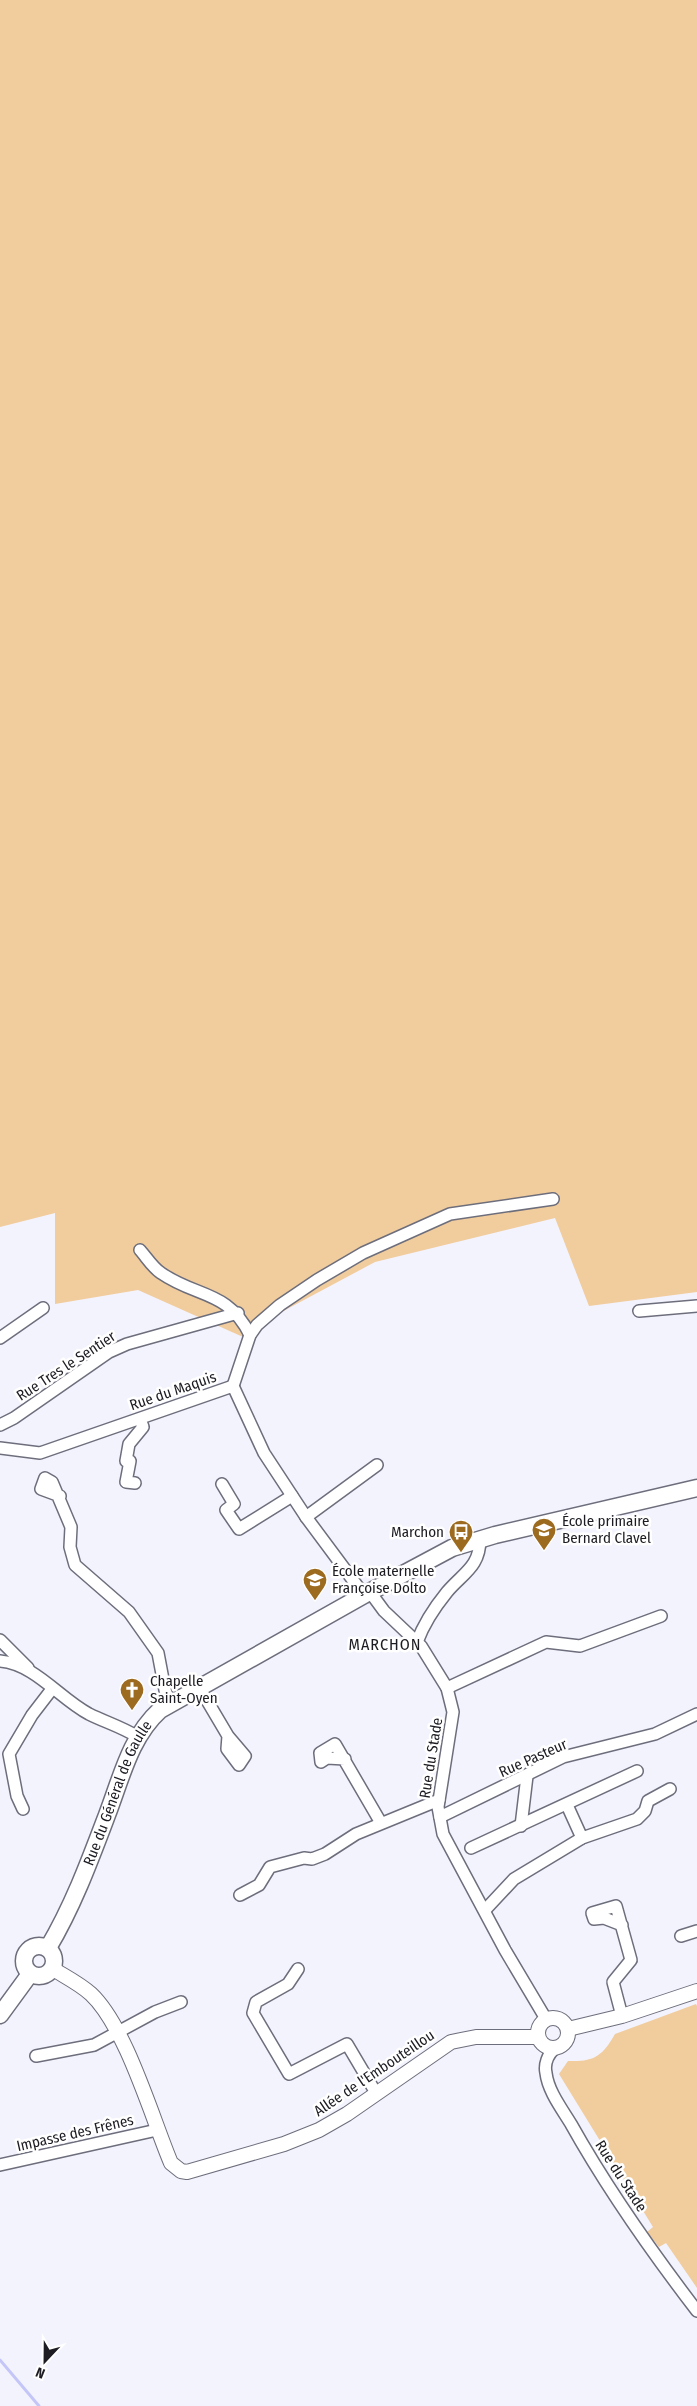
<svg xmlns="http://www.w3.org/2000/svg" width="697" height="2406" viewBox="0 0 697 2406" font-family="'Fira Sans Condensed',sans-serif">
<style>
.green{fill:#f1cc9d}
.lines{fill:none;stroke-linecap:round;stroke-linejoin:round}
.stream{stroke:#c5c6f8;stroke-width:3}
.minor-casing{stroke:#6d6e7c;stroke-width:14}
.tertiary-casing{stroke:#6d6e7c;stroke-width:16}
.secondary-casing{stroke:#6d6e7c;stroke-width:19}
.minor{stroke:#fff;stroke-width:11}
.tertiary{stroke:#fff;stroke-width:14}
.secondary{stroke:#fff;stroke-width:16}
.labels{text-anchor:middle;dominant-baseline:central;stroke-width:5;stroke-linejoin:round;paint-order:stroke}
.street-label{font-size:15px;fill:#1c1c22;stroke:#fff}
.poi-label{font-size:15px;fill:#1c1c22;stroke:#fff;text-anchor:start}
.neighbourhood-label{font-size:16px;letter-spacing:1px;fill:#1c1c22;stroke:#fff}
</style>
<rect width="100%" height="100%" fill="#f3f3fd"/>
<!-- green -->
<g class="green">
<polygon points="0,0 697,0 697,1292 589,1306 555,1218 375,1262 274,1316 252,1341 138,1290 55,1304 55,1213 0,1227"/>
<path d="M696,2004L697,2006V2288L666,2243L659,2247L647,2232L653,2227L559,2074L568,2061C593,2062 602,2057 615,2034Z"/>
</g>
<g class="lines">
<!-- stream -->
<polyline class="stream" points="0,2360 39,2406"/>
<defs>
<g id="minor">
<path d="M140,1250C147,1258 153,1268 161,1273C197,1298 228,1290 250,1335"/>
<polyline points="639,1311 697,1306"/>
<polyline points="0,1338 43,1308"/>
<polyline points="233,1386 250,1335 257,1325 280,1305 317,1280 363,1253 450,1214 553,1199"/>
<polyline points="0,1425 14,1418 109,1352 127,1344 238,1313"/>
<polyline points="0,1448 40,1453 233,1386 264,1453 306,1517 364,1595"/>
<polyline points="135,1483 126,1482 130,1461 126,1461 129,1444 143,1427 140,1419"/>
<polyline points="222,1484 234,1504 226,1510 239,1529 292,1496"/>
<polyline points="60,1496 41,1489 45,1478 52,1482 71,1527 70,1547 75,1565 129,1612 158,1653 165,1690 170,1703"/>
<polyline points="306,1517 377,1465"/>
<polyline points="370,1592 384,1611 421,1646 447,1688 453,1712 438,1807 443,1834 505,1950 546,2019"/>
<polyline points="0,1640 28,1668"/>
<path d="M417,1642C424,1623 434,1608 447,1592C463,1573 480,1567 480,1539"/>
<path d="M0,1661C35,1664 59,1698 89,1714C105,1722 122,1727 138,1737"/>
<polyline points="199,1687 228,1736 245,1756 239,1765 227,1749 228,1736"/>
<polyline points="447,1688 546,1642 580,1646 661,1616"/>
<polyline points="345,1759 327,1758 321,1762 320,1753 335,1744 381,1823"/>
<polyline points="567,1805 582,1838"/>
<polyline points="23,1809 17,1796 9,1754 32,1715 52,1689"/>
<polyline points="440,1817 563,1757 655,1734 697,1714"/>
<polyline points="521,1826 527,1776"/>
<polyline points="471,1848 637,1771"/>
<polyline points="240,1895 259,1885 270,1867 304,1858 312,1859 325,1854 356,1834 439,1800"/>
<polyline points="485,1910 514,1879 582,1838 637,1819 645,1811 648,1801 670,1789"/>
<polyline points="681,1936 697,1931"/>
<polyline points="298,1969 288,1984 256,2002 253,2013 289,2074 347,2044 376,2093"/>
<polyline points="622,2016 613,1982 631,1960 616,1906 592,1913 594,1919 604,1918 622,1925"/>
<path d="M554,2049C548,2055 544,2064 546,2073C548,2091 562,2109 571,2124C608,2190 651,2251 697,2311"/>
<polyline points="36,2056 94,2045 155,2012 181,2002"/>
<polyline points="0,2165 157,2130"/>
</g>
<g id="tertiary">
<path d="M53,1969C66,1977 80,1984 91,1994C126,2027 152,2118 171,2163L181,2171L187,2172L284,2144L319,2130L347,2114L451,2042L476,2037H538"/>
<circle cx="553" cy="2033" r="15"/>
<polyline points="568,2029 622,2016 697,1991"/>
</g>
<g id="secondary">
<circle cx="39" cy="1961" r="15"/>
<path id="s1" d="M48,1948C73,1906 90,1860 107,1815C121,1779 130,1737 160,1710L364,1595L452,1548L495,1535L697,1488"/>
<polyline points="0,2015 30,1974"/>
</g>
</defs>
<!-- minor casing -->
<use href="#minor" class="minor-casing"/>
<!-- tertiary casing -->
<use href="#tertiary" class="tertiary-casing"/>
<!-- secondary casing -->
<use href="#secondary" class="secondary-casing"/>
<!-- minor -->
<use href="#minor" class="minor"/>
<!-- tertiary -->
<use href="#tertiary" class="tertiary"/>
<!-- secondary -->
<use href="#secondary" class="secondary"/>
</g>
<!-- icons -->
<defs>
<symbol id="school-pin" viewBox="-11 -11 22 30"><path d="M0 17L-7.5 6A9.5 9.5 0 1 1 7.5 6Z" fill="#9d6b20" stroke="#fff"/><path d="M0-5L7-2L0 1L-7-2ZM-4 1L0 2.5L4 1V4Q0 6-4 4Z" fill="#fff"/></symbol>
<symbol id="bus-pin" viewBox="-11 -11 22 30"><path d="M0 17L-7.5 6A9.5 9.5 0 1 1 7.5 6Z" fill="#9d6b20" stroke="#fff"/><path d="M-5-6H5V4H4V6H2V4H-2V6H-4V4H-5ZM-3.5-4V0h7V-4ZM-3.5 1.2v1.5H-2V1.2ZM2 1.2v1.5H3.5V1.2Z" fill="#fff"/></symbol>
<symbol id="church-pin" viewBox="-11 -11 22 30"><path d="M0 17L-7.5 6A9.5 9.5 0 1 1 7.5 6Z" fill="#9d6b20" stroke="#fff"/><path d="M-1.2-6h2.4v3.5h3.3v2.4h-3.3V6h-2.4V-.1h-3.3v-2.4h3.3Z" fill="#fff"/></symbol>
</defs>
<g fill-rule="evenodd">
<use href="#school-pin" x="530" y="1516" width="28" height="38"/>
<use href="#bus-pin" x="447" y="1518" width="28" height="38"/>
<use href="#school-pin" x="301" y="1566" width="28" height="38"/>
<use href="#church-pin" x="118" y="1676" width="28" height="38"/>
</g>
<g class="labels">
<!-- street labels -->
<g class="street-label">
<text transform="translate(66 1366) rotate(-33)">Rue Tres le Sentier</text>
<text transform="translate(173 1391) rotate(-19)">Rue du Maquis</text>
<text transform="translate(431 1758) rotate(-81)">Rue du Stade</text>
<text transform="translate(533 1758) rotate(-24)">Rue Pasteur</text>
<text stroke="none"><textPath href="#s1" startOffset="170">Rue du Général de Gaulle</textPath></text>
<text transform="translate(374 2073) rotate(-34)">Allée de l'Embouteillou</text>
<text transform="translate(75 2133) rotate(-13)">Impasse des Frênes</text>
<text transform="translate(621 2176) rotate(57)">Rue du Stade</text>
</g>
<!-- poi labels -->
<g class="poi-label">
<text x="562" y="1521">École primaire<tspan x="562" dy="17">Bernard Clavel</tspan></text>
<text x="444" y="1532" text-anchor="end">Marchon</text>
<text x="332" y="1571">École maternelle<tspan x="332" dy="17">Françoise Dolto</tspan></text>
<text x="150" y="1681">Chapelle<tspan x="150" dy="17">Saint-Oyen</tspan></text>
</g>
<!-- neighbourhood labels -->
<g class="neighbourhood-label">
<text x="385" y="1644">MARCHON</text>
</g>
</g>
<!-- north arrow -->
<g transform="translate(45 2361) rotate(202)" stroke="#ffffff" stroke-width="4" paint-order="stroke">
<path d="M0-4L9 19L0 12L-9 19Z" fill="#1c1c22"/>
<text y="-8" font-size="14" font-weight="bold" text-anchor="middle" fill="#1c1c22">N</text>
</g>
</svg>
